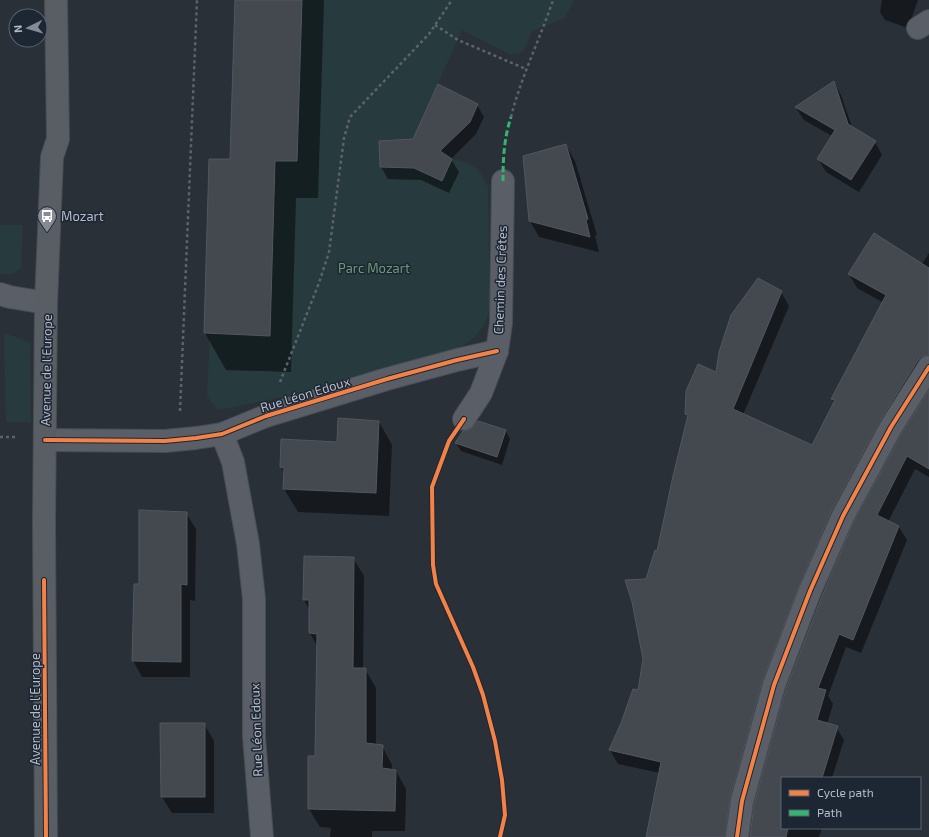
<svg xmlns="http://www.w3.org/2000/svg" width="929" height="837" viewBox="0 0 929 837" font-family="'Exo 2',sans-serif">
<style>
.green{fill:#273a3e}
.shadow{fill:#0007}
.building{fill:#444950;stroke:#52575f}
.lines{fill:none;stroke-linecap:round;stroke-linejoin:round}
.street-casing{stroke:#484c53;stroke-width:24}
.secondary-casing{stroke:#484c53;stroke-width:24}
.path{stroke:#5d636a;stroke-width:2.5;stroke-dasharray:3 3;stroke-linecap:butt}
.street{stroke:#5a5e66;stroke-width:22}
.secondary{stroke:#595d64;stroke-width:22}
.quiet{stroke:#33b770;stroke-width:3;stroke-dasharray:6 3;stroke-linecap:butt}
.cycleway-casing{stroke:#1d2633;stroke-width:6}
.cycleway{stroke:#f48246;stroke-width:4}
.labels{text-anchor:middle;dominant-baseline:central;stroke-width:3;stroke-linejoin:round;paint-order:stroke}
.poi-label{font-size:13px;fill:#b4bcc9;stroke:#1d2633;text-anchor:start}
.park-label{font-size:13px;fill:#6b9a76;stroke:#1d2633}
.street-label{font-size:13px;fill:#b4bcc9;stroke:#1d2633}
</style>
<rect width="100%" height="100%" fill="#2a3038"/>
<!-- green -->
<g class="green">
<path d="M302,0H574L565,18L532,31L524,50L520,53L515,54H509L462,30L412,141H379L380,167L414,168L442,181L452,159C473,164 480,167 488,187L490,310C486,322 481,332 471,340C451,355 423,359 400,366C339,384 279,399 217,410L207,396L210,334L270,335L275,161H297Z"/>
<polygon points="0,225 23,225 21,268 13,274 0,274"/>
<polygon points="4,333 30,342 31,422 6,422"/>
</g>
<!-- shadow -->
<g class="shadow">
<polygon points="236,0 324,0 318,198 296,198 291,372 226,370 205,333 210,160 231,160"/>
<polygon points="882,0 918,0 908,28 885,20 880,12"/>
<polygon points="834,82 841,95 852,127 875,142 882,155 859,192 826,172 818,159 832,136 804,120 796,108"/>
<polygon points="477,105 484,117 476,134 451,159 459,172 449,193 421,180 388,179 381,167 414,140"/>
<polygon points="566,145 575,161 597,235 595,236 599,252 539,237 530,221"/>
<polygon points="929,253 929,371 839,524 734,837 648,837 660,773 618,764 610,750 639,691 644,659 647,580 658,552 688,418 686,413 781,292 789,306 743,415 813,447 835,403 832,399 884,303 857,288 849,274 922,264"/>
<polygon points="929,392 929,477 915,469 888,522 899,527 907,540 861,653 846,647 828,696 833,704 827,724 836,727 844,740 832,778 782,778 782,828 822,828 819,837 751,837 787,689"/>
<polygon points="379,422 392,445 389,516 298,512 284,489 285,474 281,467 338,443"/>
<polygon points="506,431 510,439 502,465 461,451 456,443"/>
<polygon points="186,513 196,529 195,601 190,600 190,677 142,677 133,661 140,585"/>
<polygon points="353,558 364,576 363,669 365,669 376,688 376,746 382,746 392,765 392,771 396,771 406,789 405,831 372,831 372,837 330,837 331,828 320,827 309,809 309,757 316,757 318,648 310,633 310,611 304,600"/>
<polygon points="161,724 204,724 214,741 214,813 172,813 162,797"/>
</g>
<!-- building -->
<g class="building">
<polygon points="235,0 302,0 297,161 275,161 270,336 204,333 209,159 230,159"/>
<polygon points="834,81 848,124 876,141 851,180 817,159 835,130 795,107"/>
<polygon points="438,84 478,104 470,122 440,151 452,159 442,181 414,168 380,167 379,141 413,139"/>
<polygon points="566,144 588,219 586,220 590,237 529,221 523,156"/>
<polygon points="874,233 929,268 929,355 923,356 918,360 880,421 832,510 799,586 762,682 730,798 725,837 646,837 661,762 609,750 621,723 633,689 638,690 643,659 632,602 625,580 646,579 655,550 657,551 673,476 688,415 685,414 686,391 698,364 716,372 719,352 731,315 758,278 782,291 733,409 812,445 835,400 831,399 886,295 848,274"/>
<polygon points="929,390 929,469 907,456 877,515 899,526 853,640 839,634 818,688 826,690 817,720 838,726 822,778 782,778 782,828 788,828 786,837 750,837 754,804 786,689 822,596 854,521 902,433"/>
<polygon points="338,418 379,421 376,493 283,489 284,468 280,467 281,439 337,442"/>
<polygon points="478,421 506,430 497,457 455,443 463,431 470,430"/>
<polygon points="139,510 187,512 187,585 181,584 181,662 132,661 134,584 139,584"/>
<polygon points="304,556 354,557 353,668 366,668 366,743 383,745 382,768 396,770 395,811 308,809 308,756 315,756 317,634 309,633 309,600 303,600"/>
<polygon points="160,723 205,723 205,797 161,797"/>
</g>
<g class="lines">
<defs>
<g id="street">
<polyline points="918,28 929,21"/>
<polyline points="0,294 10,297 46,303"/>
<polyline points="464,419 481,393 497,351 501,323 503,181"/>
<polyline points="222,434 233,462 239,495 248,544 254,599 254,737 262,837"/>
<polyline points="45,440 165,441 196,438 222,434 266,416 387,379 457,360 497,351"/>
<polyline points="737,837 742,801 774,685 810,591 843,516 891,427 929,367"/>
</g>
<polyline id="secondary" points="46,837 44,523 46,303 52,157 58,139 56,0"/>
</defs>
<!-- street casing -->
<use href="#street" class="street-casing"/>
<!-- secondary casing -->
<use href="#secondary" class="secondary-casing"/>
<!-- path -->
<g class="path">
<polyline points="435,25 458,40 526,69"/>
<path d="M511,117C521,77 540,39 553,0"/>
<polyline points="280,382 319,283 329,252 344,138 350,117 429,34 452,0"/>
<polyline points="180,411 197,0"/>
<polyline points="0,437 15,437"/>
</g>
<!-- street -->
<use href="#street" class="street"/>
<!-- secondary -->
<use href="#secondary" class="secondary"/>
<!-- quiet -->
<path class="quiet" d="M503,181C503,159 504,138 511,117"/>
<defs>
<g id="cycleway">
<polyline points="464,419 449,441 432,487 433,565 436,584 473,667 483,695 495,741 502,780 505,815 500,837"/>
<polyline points="45,440 165,441 196,438 222,434 266,416 387,379 457,360 497,351"/>
<polyline points="44,580 46,837"/>
<polyline points="737,837 742,801 774,685 810,591 843,516 891,427 929,367"/>
</g>
</defs>
<!-- cycleway casing -->
<use href="#cycleway" class="cycleway-casing"/>
<!-- cycleway -->
<use href="#cycleway" class="cycleway"/>
</g>
<!-- icons -->
<defs>
<symbol id="bus-pin" viewBox="-11 -11 22 30"><path d="M0 17L-7.5 6A9.5 9.5 0 1 1 7.5 6Z" fill="#848b96" stroke="#1d2633"/><path d="M-5-6H5V4H4V6H2V4H-2V6H-4V4H-5ZM-3.5-4V0h7V-4ZM-3.5 1.2v1.5H-2V1.2ZM2 1.2v1.5H3.5V1.2Z" fill="#fff"/></symbol>
</defs>
<g fill-rule="evenodd">
<use href="#bus-pin" x="36" y="205" width="22" height="30"/>
</g>
<g class="labels">
<!-- poi labels -->
<g class="poi-label">
<text x="61" y="216">Mozart</text>
</g>
<!-- park labels -->
<g class="park-label">
<text x="374" y="268">Parc Mozart</text>
</g>
<!-- street labels -->
<g class="street-label">
<text transform="translate(500 280) rotate(-88)">Chemin des Crêtes</text>
<text transform="translate(46 370) rotate(-89)">Avenue de l'Europe</text>
<text transform="translate(305 394) rotate(-17)">Rue Léon Edoux</text>
<text transform="translate(35 709) rotate(-90)">Avenue de l'Europe</text>
<text transform="translate(256 730) rotate(-92)">Rue Léon Edoux</text>
</g>
</g>
<!-- legend -->
<rect x="781" y="777" width="140" height="52" fill="#1d2633" stroke="#59626f"/>
<rect x="789" y="790" width="20" height="6" fill="#f48246" stroke="#59626f"/>
<text x="817" y="797" font-size="12" fill="#b4bcc9">Cycle path</text>
<rect x="789" y="810" width="20" height="6" fill="#33b770" stroke="#59626f"/>
<text x="817" y="817" font-size="12" fill="#b4bcc9">Path</text>
<!-- north arrow -->
<g transform="translate(28 28) rotate(265)"><circle r="19" fill="#1d2633" stroke="#59626f"/>
<path d="M0-3L7 15L0 10L-7 15Z" fill="#848b96"/>
<text y="-6" font-size="11" font-weight="bold" text-anchor="middle" fill="#b4bcc9">N</text>
</g>
</svg>
